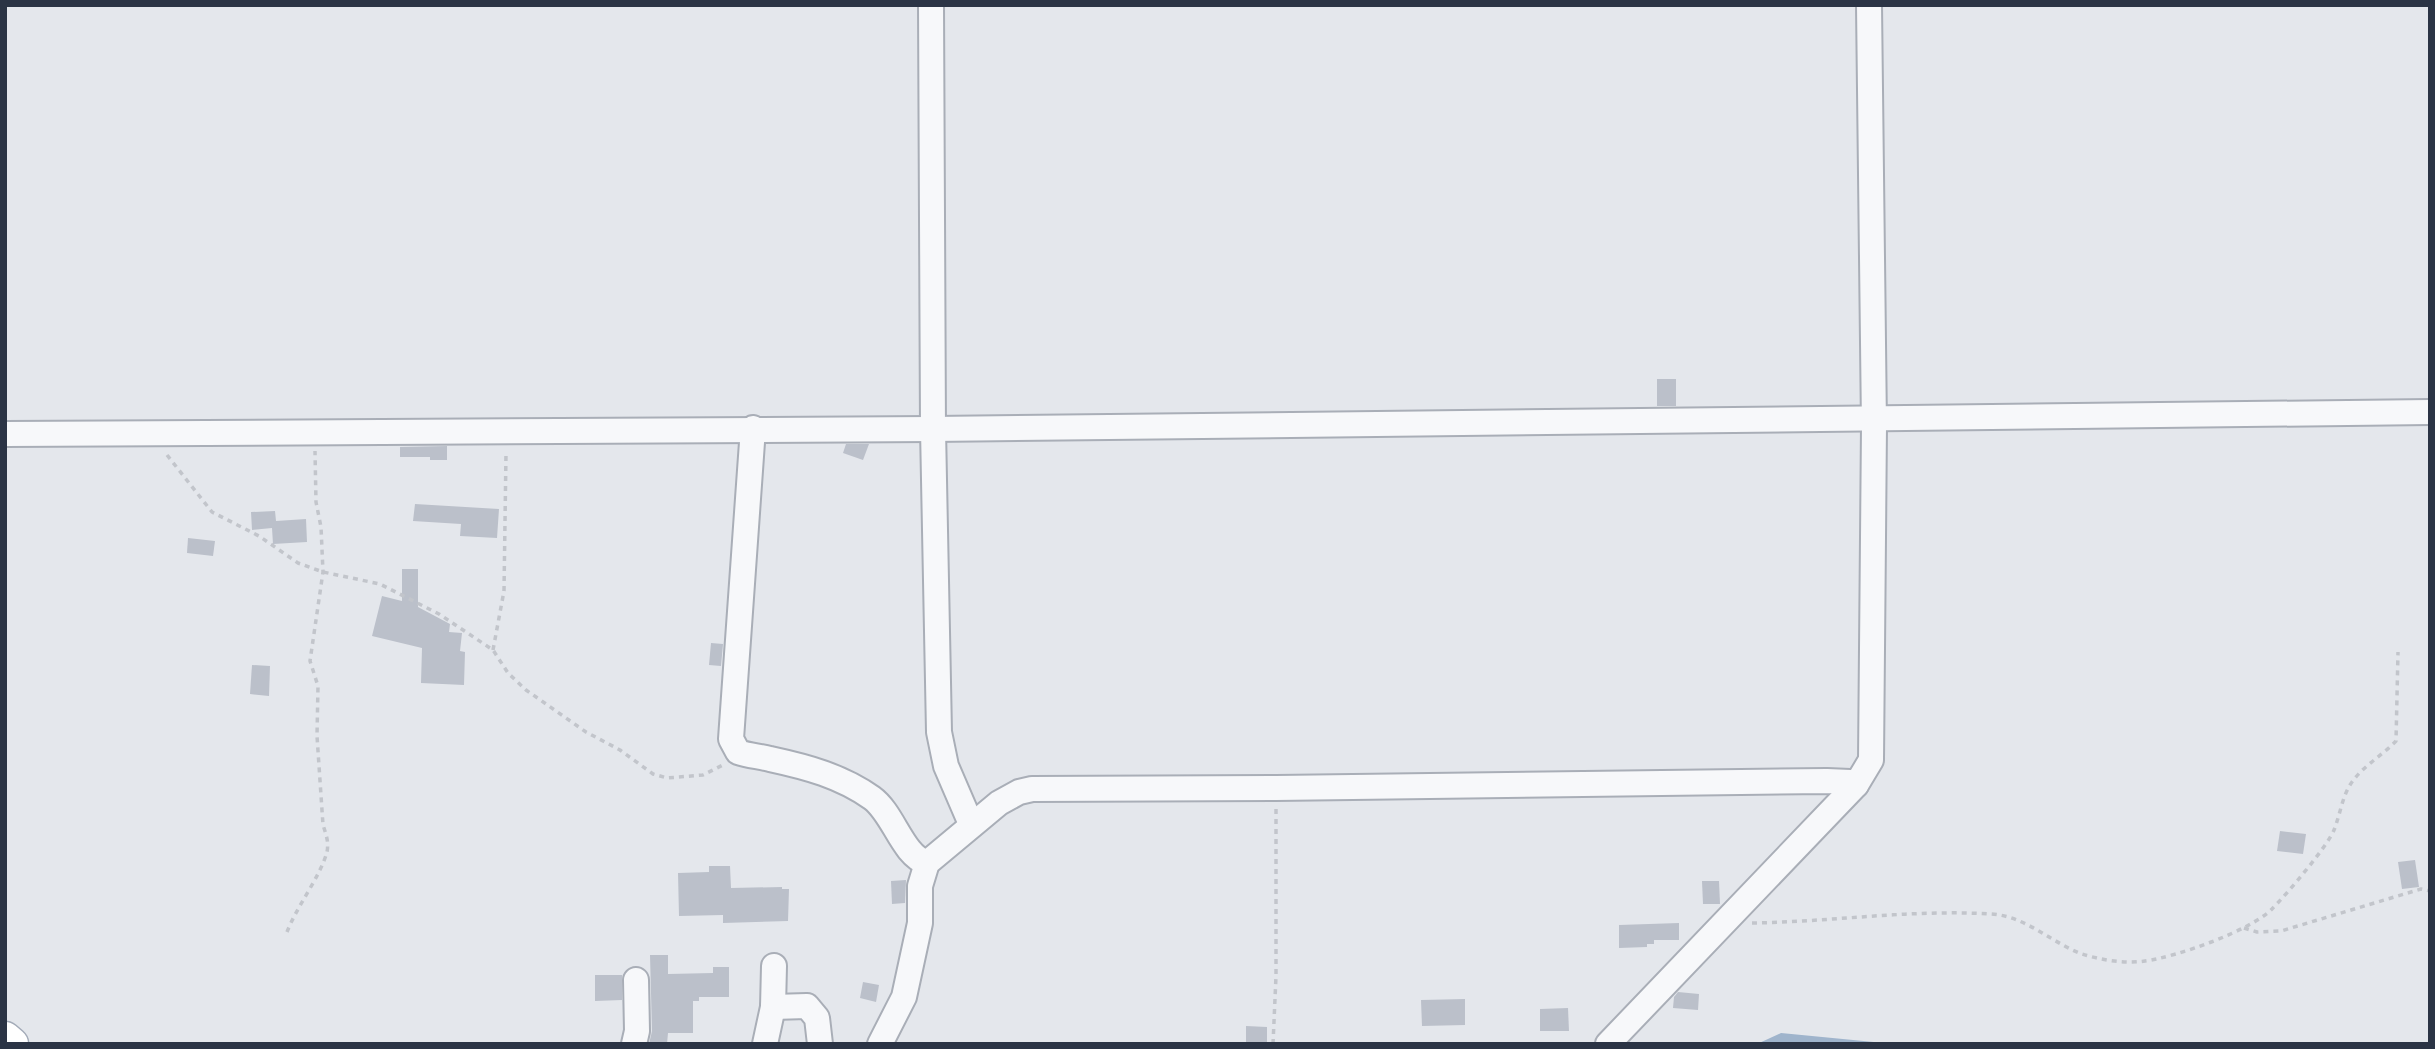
<svg xmlns="http://www.w3.org/2000/svg" width="2435" height="1049" viewBox="0 0 2435 1049" font-family="'Roboto Condensed',sans-serif">
<style>
.water{fill:#9fb4cc}
.building{fill:#bbc0ca}
.lines{fill:none;stroke-linecap:round;stroke-linejoin:round}
.minor-casing{stroke:#a9aeb7;stroke-width:28}
.major-casing{stroke:#a3abb8;stroke-width:35}
.path{stroke:#c2c5cb;stroke-width:3.5;stroke-dasharray:5 5;stroke-linecap:butt}
.minor{stroke:#f7f8fa;stroke-width:24}
.major{stroke:#fff;stroke-width:32}
</style>
<rect width="100%" height="100%" fill="#e4e7ec"/>
<!-- water -->
<polygon class="water" points="1781,1033 1884,1043 1885,1044 1757,1044"/>
<!-- building -->
<g class="building">
<rect x="1657" y="379" width="19" height="27"/>
<polygon points="846,444 869,444 863,460 843,453"/>
<polygon points="447,446 447,460 430,460 430,457 400,457 400,447"/>
<polygon points="415,504 499,509 497,538 460,536 461,524 413,521"/>
<polygon points="275,511 276,521 306,519 307,542 273,544 272,528 252,530 251,512"/>
<polygon points="188,538 215,541 213,556 187,553"/>
<polygon points="402,569 418,569 418,607 450,624 449,632 462,633 460,651 465,652 464,685 421,683 422,648 372,636 382,596 402,601"/>
<polygon points="711,643 723,644 721,666 709,665"/>
<polygon points="252,665 270,666 269,696 250,694"/>
<polygon points="2280,831 2306,834 2303,854 2277,851"/>
<polygon points="2415,860 2419,887 2402,889 2398,862"/>
<polygon points="709,866 730,866 731,888 782,887 782,889 789,889 788,921 723,923 723,915 679,916 678,873 709,872"/>
<polygon points="906,880 905,903 892,904 891,881"/>
<polygon points="1702,881 1719,881 1720,904 1703,904"/>
<polygon points="1679,923 1679,940 1654,940 1654,944 1647,944 1647,947 1619,948 1619,925"/>
<polygon points="650,955 668,955 668,974 713,973 713,967 729,967 729,997 699,997 699,1001 693,1001 693,1033 668,1033 667,1044 649,1044 652,1031"/>
<polygon points="595,975 622,975 622,1000 595,1001"/>
<polygon points="863,982 879,985 876,1002 860,998"/>
<polygon points="1678,992 1699,994 1698,1010 1673,1008 1674,997"/>
<polygon points="1465,999 1465,1025 1422,1026 1421,1000"/>
<polygon points="1568,1008 1569,1031 1540,1031 1540,1009"/>
<polygon points="1246,1026 1267,1027 1267,1044 1246,1044"/>
</g>
<g class="lines">
<defs>
<g id="minor">
<polyline points="931,5 933,429 939,732 946,766 971,824"/>
<path d="M753,428L731,739L738,752C749,756 759,756 770,759C807,767 841,776 872,798C894,814 902,855 927,863"/>
<polyline points="5,434 933,429 2430,412"/>
<polyline points="773,1007 807,1006 817,1018 820,1044"/>
<polyline points="634,1044 637,1031 636,980"/>
<polyline points="765,1044 773,1007 774,966"/>
<polyline points="880,1044 904,997 920,923 920,886 927,863 999,803 1019,792 1032,789 1276,788 1827,781 1850,782 1856,785"/>
<polyline points="1608,1044 1856,785 1871,760 1874,426 1869,5"/>
</g>
<polyline id="major" points="5,1038 12,1044"/>
</defs>
<!-- minor casing -->
<use href="#minor" class="minor-casing"/>
<!-- major casing -->
<use href="#major" class="major-casing"/>
<!-- path -->
<g class="path">
<polyline points="167,455 212,512 259,536 298,563 323,572 380,584 439,614 493,650 508,673 526,690 586,732 620,750 653,774 667,778 703,775 723,765"/>
<polyline points="493,650 504,591 506,453"/>
<path d="M1752,923C1831,922 1911,909 1991,914C2026,916 2050,942 2082,954C2101,960 2125,964 2145,961C2176,957 2250,931 2272,909C2286,895 2327,847 2334,830C2340,815 2342,798 2350,785C2361,767 2382,756 2396,741L2398,652"/>
<polyline points="2244,928 2257,932 2281,931 2421,889 2430,891"/>
<path d="M287,932C297,906 320,877 327,852C329,842 326,834 323,825L317,736L318,686L310,661L323,572L321,527L316,502L315,451"/>
<polyline points="1273,1044 1276,976 1276,808"/>
</g>
<!-- minor -->
<use href="#minor" class="minor"/>
<!-- major -->
<use href="#major" class="major"/>
</g>
<!-- border -->
<rect width="2435" height="1049" fill="none" stroke="#2b3445" stroke-width="14"/>
</svg>
